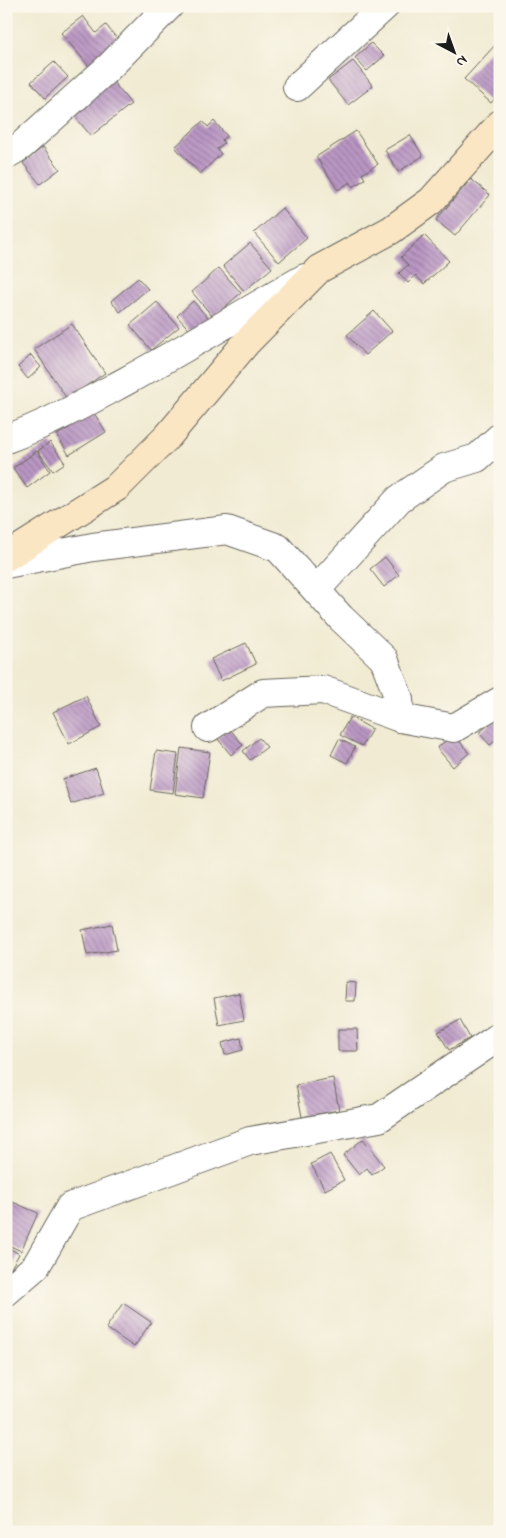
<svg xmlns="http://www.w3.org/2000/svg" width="506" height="1538" viewBox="0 0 506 1538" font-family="'Indie Flower',sans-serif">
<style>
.building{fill:url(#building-back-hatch)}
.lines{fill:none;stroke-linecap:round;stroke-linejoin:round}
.street-casing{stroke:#67645c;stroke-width:30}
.secondary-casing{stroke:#67645c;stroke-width:30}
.street{stroke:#fff;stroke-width:28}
.secondary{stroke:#fbe6c4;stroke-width:28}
</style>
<defs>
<pattern id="building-back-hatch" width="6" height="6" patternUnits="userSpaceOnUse" patternTransform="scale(1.25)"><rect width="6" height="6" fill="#ba97c4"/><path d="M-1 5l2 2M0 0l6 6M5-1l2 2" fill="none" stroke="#967a9e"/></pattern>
</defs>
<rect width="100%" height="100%" fill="#fbf7ec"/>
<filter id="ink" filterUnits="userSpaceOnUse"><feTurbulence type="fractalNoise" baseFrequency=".02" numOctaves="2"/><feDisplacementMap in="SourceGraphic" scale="10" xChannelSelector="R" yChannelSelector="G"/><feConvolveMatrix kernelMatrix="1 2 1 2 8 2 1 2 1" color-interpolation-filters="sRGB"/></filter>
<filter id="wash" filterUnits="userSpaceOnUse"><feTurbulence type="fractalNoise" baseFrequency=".0096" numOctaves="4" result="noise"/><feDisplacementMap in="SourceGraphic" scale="20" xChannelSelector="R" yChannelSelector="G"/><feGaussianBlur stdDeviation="1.12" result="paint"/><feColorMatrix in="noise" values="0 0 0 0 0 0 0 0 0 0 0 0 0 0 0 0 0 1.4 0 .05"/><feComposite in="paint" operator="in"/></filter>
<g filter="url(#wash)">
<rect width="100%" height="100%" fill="#f1ebd3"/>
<g id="blocks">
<!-- building -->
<g class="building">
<polygon points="83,16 96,33 106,25 122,45 92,70 61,33"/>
<polygon points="371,43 384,56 367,71 355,58"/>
<polygon points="497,43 500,45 500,93 491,103 464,79"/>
<polygon points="353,61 373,86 348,105 328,80"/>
<polygon points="54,62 68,77 45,98 31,82"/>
<polygon points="109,77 131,104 91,136 69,109"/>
<polygon points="203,121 208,127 214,121 227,136 222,140 224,143 217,149 221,154 200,174 175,147"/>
<polygon points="356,131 378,164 362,174 365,179 353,187 350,182 338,190 316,157"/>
<polygon points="410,135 423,156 398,172 385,150"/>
<polygon points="43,147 60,169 40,184 23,163"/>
<polygon points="471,179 490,195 455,236 436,220"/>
<polygon points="282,208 307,238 279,262 254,233"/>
<polygon points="424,235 449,261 424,284 416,275 408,283 399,273 408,265 401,257"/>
<polygon points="250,243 272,268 244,291 223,266"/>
<polygon points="219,268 241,293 213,317 192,292"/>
<polygon points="138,278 148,289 120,312 111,301"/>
<polygon points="193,301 210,320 194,335 177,316"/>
<polygon points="157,302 179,327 151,350 130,325"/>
<polygon points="374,311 392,331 365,355 347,335"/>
<polygon points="72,324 105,373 67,399 34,349"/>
<polygon points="31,355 41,367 28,379 18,367"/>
<polygon points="94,413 106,432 69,455 57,435"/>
<polygon points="50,442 65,463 53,471 38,451"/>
<polygon points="37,451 50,471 27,488 13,468"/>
<polygon points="385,557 399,575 384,587 370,569"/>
<polygon points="246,643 256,664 221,681 211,659"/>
<polygon points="86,696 101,727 69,744 53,712"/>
<polygon points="500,715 500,737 490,745 479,733"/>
<polygon points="350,717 372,729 362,746 340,735"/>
<polygon points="229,728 243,745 231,755 217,738"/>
<polygon points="454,734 469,753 453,767 437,748"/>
<polygon points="259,738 267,747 250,760 243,751"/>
<polygon points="339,739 355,747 347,763 331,755"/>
<polygon points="181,748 210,752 203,798 175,794"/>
<polygon points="156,751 178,754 173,793 150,790"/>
<polygon points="96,768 104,793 71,804 63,779"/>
<polygon points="112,924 117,950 87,955 82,930"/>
<polygon points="346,982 356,983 355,1001 345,1001"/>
<polygon points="239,993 244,1020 219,1025 214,998"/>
<polygon points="460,1020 470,1038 449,1050 438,1032"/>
<polygon points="338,1029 357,1029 358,1051 338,1051"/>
<polygon points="241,1038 243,1050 225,1055 222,1043"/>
<polygon points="333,1078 339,1110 302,1117 296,1085"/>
<polygon points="363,1139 384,1166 372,1175 367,1168 359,1175 343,1155"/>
<polygon points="330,1154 344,1180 325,1190 311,1164"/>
<polygon points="6,1199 38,1213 21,1251 6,1244"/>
<polygon points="6,1246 19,1254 6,1277"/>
<polygon points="123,1303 151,1322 134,1347 106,1328"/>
</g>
</g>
</g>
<g filter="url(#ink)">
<use href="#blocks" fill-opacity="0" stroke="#67645c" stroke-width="1"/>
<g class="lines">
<defs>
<g id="street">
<polyline points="297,87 385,6"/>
<polyline points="6,155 21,146 108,68 169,6"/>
<path d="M6,439C48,424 87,402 126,381C187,348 245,312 305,278"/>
<polyline points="6,564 93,547 227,530 278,548 341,618 384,659 399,699 400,718 454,728 500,701"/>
<polyline points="316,590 399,499 444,468 477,458 500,437"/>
<polyline points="208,728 263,693 323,690 400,718"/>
<polyline points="6,1292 36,1266 70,1207 250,1141 379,1118 500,1036"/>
</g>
<polyline id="secondary" points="6,557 117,487 168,436 246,343 319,269 391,230 431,201 500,124"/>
</defs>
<!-- street casing -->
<use href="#street" class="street-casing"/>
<!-- secondary casing -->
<use href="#secondary" class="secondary-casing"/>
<!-- street -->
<use href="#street" class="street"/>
<!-- secondary -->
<use href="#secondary" class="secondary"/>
</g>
</g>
<!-- margin -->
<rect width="506" height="1538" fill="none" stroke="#fbf7ec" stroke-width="25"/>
<!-- north arrow -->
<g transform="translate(454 52) rotate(139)" stroke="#fbf7ec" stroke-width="4" paint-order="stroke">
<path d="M0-4L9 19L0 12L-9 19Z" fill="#1c1c1c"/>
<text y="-8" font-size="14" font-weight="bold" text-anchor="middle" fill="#1c1c1c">N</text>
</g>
</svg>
